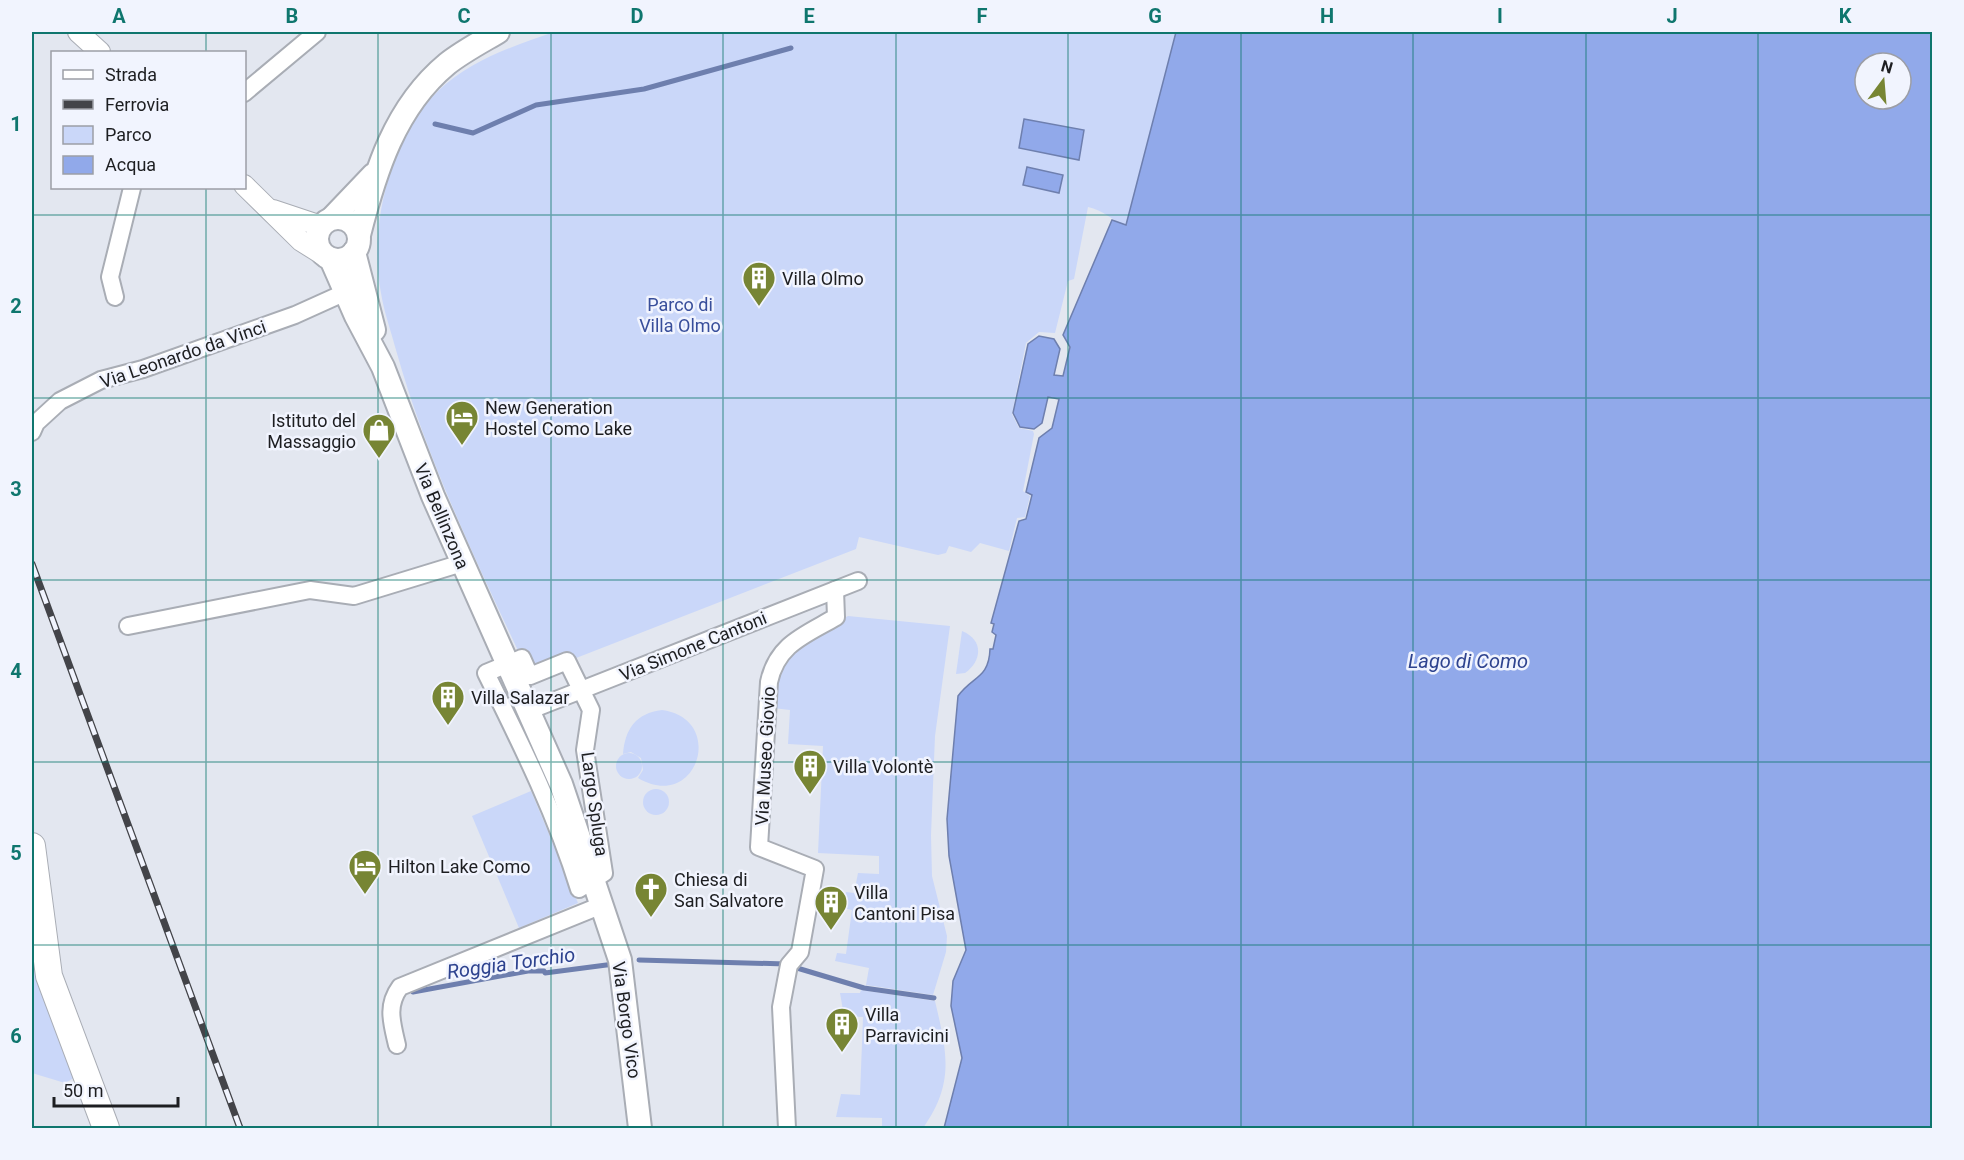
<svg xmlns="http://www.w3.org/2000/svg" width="1964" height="1160" viewBox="0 0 1964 1160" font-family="Roboto,sans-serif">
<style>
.green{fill:#cad7f9}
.water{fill:#91a9ea;stroke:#6e7fae;stroke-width:1.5;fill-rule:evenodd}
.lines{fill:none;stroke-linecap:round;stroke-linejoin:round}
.stream{stroke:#6e7fae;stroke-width:5}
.minor-casing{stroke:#a9adb5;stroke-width:20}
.tertiary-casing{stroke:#a9adb5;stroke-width:22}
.secondary-casing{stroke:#a9adb5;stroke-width:26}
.primary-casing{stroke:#a9adb5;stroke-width:28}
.minor{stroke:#fff;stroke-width:16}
.tertiary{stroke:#fff;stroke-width:20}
.secondary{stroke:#fff;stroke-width:22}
.primary{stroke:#fff;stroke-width:26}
.rail-casing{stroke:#434449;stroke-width:7}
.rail{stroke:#f1f4fe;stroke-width:4.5;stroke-dasharray:14;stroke-linecap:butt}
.grid{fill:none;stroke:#0f766e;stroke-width:1.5;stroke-opacity:0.55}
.labels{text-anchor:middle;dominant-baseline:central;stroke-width:5;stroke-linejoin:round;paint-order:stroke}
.poi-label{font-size:18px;fill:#1d1e21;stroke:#f1f4fe;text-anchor:start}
.park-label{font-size:18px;fill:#384e9b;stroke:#f1f4fe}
.street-label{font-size:18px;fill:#1d1e21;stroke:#f1f4fe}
.water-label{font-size:20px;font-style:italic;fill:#2e438f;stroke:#f1f4fe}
.neatline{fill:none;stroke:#0f766e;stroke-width:2}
.grid-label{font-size:20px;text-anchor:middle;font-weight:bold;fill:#0f766e}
</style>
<rect width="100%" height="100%" fill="#e3e7f0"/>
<!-- green -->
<g class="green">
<path d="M554,32H1176L1126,226C1112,220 1103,210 1088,207L1074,279L1068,281L1055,333L1039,332L1026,343L1012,414L1019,428L1033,431L1034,434L1023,491L1030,496L1025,517L1017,518L1009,551L980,543L971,552L949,546L946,553L938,555L859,537L856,549L530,676C480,569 428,464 396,350C391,331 384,312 381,293C368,228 390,138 438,91C471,60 513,46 554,32Z"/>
<polygon points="848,616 950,626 935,736 931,835 932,876 947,936 946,952 933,995 866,985 869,968 835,961 837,953 846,954 852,910 843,908 846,892 854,893 858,873 879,874 879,856 818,853 823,746 788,744 790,710 773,708 774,681 790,650"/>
<path d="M962,631C984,640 982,661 965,673L956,674Z"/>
<path d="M662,710C727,719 697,813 638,778L643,770L641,758L631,752L623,754C625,729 636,713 662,710Z"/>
<circle cx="629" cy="766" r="13"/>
<circle cx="656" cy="802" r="13"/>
<polygon points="531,791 578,903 519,928 472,816"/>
<polygon points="32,947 74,1078 65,1083 32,1073"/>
<path d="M861,990L935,1001C947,1052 955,1083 923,1128H882V1118L836,1117L841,1094L860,1095L863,1017L844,1016L840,993H860Z"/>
</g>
<!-- water -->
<g class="water">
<path d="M1176,32H1932V1128H944L962,1058L951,1006L953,981L966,950L949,856L947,819L958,696C972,676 989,679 990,649H993L996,635L992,632L994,624L991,623L1019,521L1026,519L1032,495L1026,492L1039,438L1052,428L1059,399L1048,397L1042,423L1034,429L1020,427L1013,413L1028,344L1039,336L1054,339L1060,349L1054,375L1063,376L1070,347L1063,335L1112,220L1126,225ZM1865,63H1901V99H1865Z"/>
<polygon points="1024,119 1084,130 1079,160 1019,148"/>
<polygon points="1027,167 1063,175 1059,193 1023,185"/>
</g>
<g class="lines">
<!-- stream -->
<g class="stream">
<polyline points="435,124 473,133 536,105 644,89 791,48"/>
<polyline points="639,960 786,964"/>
<polyline points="797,968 864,988 934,998"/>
<polyline points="413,992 528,971 544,971 545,973 614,964"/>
</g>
<defs>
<g id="minor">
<polyline points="244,93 317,32"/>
<polyline points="115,297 110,277 132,188"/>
<polyline points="32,432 36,423 60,401 101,380 143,369 295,315 346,292"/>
<polyline points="128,626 310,590 354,596 462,563"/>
<path d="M522,658L530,676L567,661L591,710L585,750L604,873L579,889C556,814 521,744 486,673Z"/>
<polyline points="528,711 858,581"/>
<path d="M397,1045C392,1023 386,1006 400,987L602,905"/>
<path d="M787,1128L781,1007L789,965L800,952L815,869L759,847L769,682C777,644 805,635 836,617L835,590"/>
</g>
<g id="tertiary">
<polyline points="78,32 100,52"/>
<polyline points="244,185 301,241 325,256"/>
<polyline points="273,210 315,224 322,224"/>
</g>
<g id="secondary">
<circle cx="338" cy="239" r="21"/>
<polyline points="332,218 373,175"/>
<path d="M359,235C375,172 395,107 447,64C462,52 481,42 498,32"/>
<polyline points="354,252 374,330"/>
<polyline points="331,259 356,316 383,367 433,496 561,784 620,960 640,1128"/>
</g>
<polyline id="primary" points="32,846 49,976 106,1128"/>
</defs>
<!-- minor casing -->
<use href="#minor" class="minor-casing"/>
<!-- tertiary casing -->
<use href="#tertiary" class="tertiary-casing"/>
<!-- secondary casing -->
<use href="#secondary" class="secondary-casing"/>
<!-- primary casing -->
<use href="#primary" class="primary-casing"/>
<!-- minor -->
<use href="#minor" class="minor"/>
<!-- tertiary -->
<use href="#tertiary" class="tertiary"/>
<!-- secondary -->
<use href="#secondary" class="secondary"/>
<!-- primary -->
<use href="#primary" class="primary"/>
<defs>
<polyline id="rail" points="32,564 240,1128"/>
</defs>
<!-- rail casing -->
<use href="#rail" class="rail-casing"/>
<!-- rail -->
<use href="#rail" class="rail"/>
</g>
<!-- grid -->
<path class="grid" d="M206,32V52M378,32V1128M551,32V1128M723,32V1128M896,32V1128M1068,32V1128M1241,32V1128M1413,32V1128M1586,32V1128M1758,32V1128M206,188V1128M32,215H1932M32,398H1932M32,580H1932M32,762H1932M32,945H1932"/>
<!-- icons -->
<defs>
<symbol id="building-pin" viewBox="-11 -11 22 30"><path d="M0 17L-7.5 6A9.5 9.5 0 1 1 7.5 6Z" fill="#778534" stroke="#f1f4fe"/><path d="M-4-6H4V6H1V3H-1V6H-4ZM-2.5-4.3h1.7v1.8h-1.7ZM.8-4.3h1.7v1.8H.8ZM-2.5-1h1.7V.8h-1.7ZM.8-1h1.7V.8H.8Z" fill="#fff"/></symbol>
<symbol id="hotel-pin" viewBox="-11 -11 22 30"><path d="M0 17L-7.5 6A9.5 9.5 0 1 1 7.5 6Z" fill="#778534" stroke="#f1f4fe"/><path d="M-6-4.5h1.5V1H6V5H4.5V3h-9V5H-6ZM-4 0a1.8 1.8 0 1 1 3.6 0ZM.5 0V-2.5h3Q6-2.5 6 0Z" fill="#fff"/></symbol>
<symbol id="shop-pin" viewBox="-11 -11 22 30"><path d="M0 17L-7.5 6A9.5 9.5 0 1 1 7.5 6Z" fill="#778534" stroke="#f1f4fe"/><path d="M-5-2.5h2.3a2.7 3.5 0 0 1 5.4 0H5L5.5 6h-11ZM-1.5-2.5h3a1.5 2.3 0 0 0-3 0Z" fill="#fff"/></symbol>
<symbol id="church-pin" viewBox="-11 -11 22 30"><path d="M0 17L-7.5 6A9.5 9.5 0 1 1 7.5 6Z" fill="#778534" stroke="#f1f4fe"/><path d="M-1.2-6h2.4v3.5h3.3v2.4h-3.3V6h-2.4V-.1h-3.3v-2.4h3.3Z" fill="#fff"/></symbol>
</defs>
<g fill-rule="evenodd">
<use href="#building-pin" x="740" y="259" width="38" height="52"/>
<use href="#hotel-pin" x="443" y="398" width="38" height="52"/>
<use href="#shop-pin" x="360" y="411" width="38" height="52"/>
<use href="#building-pin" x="429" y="678" width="38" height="52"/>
<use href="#building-pin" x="791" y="747" width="38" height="52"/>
<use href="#hotel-pin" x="346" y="847" width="38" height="52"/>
<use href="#church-pin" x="632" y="870" width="38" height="52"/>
<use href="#building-pin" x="812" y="883" width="38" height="52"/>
<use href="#building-pin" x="823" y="1005" width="38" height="52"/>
</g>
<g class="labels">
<!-- poi labels -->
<g class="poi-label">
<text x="782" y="278">Villa Olmo</text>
<text x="485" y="407">New Generation<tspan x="485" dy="21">Hostel Como Lake</tspan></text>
<text x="356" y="420" text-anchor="end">Istituto del<tspan x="356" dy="21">Massaggio</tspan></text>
<text x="471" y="697">Villa Salazar</text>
<text x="833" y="766">Villa Volontè</text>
<text x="388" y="866">Hilton Lake Como</text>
<text x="674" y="879">Chiesa di<tspan x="674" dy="21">San Salvatore</tspan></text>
<text x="854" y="892">Villa<tspan x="854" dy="21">Cantoni Pisa</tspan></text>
<text x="865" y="1014">Villa<tspan x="865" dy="21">Parravicini</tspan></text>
</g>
<!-- park labels -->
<g class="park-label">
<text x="680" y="304">Parco di<tspan x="680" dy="21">Villa Olmo</tspan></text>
</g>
<!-- street labels -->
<g class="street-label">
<text transform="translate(183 354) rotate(-19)">Via Leonardo da Vinci</text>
<text transform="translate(442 516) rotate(67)">Via Bellinzona</text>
<text transform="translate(693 646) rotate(-22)">Via Simone Cantoni</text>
<text transform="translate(765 756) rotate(-87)">Via Museo Giovio</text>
<text transform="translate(595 804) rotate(82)">Largo Spluga</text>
<text transform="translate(627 1020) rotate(82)">Via Borgo Vico</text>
</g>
<!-- water labels -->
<g class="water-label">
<text x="1468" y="661">Lago di Como</text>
<text transform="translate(511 963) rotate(-8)">Roggia Torchio</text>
</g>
</g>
<!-- border -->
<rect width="1964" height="1160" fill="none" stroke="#f1f4fe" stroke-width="66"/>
<!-- legend -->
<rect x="51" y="51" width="195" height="138" fill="#f1f4fe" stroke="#9c9ea6" stroke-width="1.5"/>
<rect x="63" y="70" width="30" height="9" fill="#ffffff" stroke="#9c9ea6" stroke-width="1.5"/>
<text x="105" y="81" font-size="18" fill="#1d1e21">Strada</text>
<rect x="63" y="100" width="30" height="9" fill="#434449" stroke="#9c9ea6" stroke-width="1.5"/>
<text x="105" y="111" font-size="18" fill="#1d1e21">Ferrovia</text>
<rect x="63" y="126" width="30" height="18" fill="#cad7f9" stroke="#9c9ea6" stroke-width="1.5"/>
<text x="105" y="141" font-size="18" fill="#1d1e21">Parco</text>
<rect x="63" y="156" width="30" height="18" fill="#91a9ea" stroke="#9c9ea6" stroke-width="1.5"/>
<text x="105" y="171" font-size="18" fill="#1d1e21">Acqua</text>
<!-- north arrow -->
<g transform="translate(1883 81) rotate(16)"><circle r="28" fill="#f1f4fe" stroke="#9c9ea6" stroke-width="1.5"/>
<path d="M0-4.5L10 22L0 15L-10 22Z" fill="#778534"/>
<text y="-9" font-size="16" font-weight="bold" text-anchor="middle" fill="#1d1e21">N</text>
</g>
<!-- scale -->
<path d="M54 1097v9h124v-9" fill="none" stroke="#1d1e21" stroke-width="3"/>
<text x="63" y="1097" font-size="18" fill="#1d1e21" stroke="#f1f4fe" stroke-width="4.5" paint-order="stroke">50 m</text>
<rect x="33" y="33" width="1898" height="1094" class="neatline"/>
<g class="grid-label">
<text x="119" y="23">A</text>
<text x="292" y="23">B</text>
<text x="464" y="23">C</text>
<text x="637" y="23">D</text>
<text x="809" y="23">E</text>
<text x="982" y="23">F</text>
<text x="1155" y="23">G</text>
<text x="1327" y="23">H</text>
<text x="1500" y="23">I</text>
<text x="1672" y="23">J</text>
<text x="1845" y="23">K</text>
<text x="16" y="131">1</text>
<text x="16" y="313">2</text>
<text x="16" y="496">3</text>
<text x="16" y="678">4</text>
<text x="16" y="860">5</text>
<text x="16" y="1043">6</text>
</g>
</svg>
